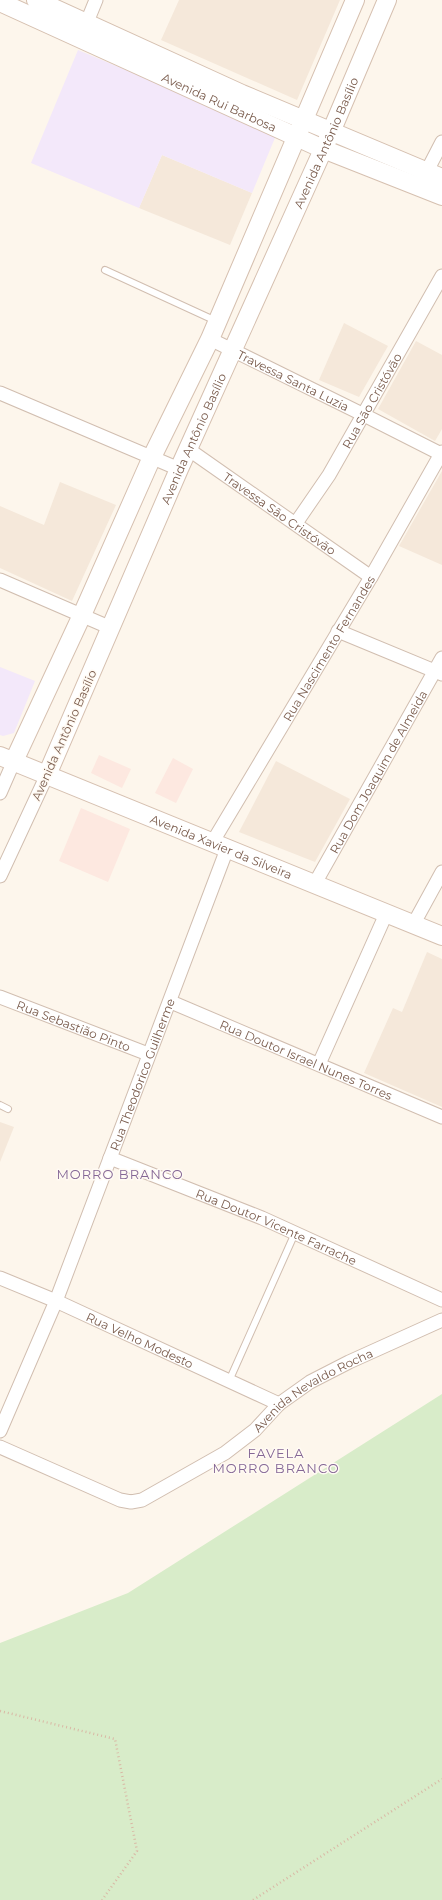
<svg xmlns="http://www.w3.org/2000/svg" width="442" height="1900" viewBox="0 0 442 1900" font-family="Montserrat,sans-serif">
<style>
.residential{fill:#f5e8da}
.commercial{fill:#fde8e0}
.education{fill:#f3e8fa}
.green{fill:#d8ecc9}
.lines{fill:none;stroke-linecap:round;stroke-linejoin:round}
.lane-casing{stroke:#d1beb0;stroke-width:8}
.street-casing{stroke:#d1beb0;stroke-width:15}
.secondary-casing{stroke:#d6c0b0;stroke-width:20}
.path{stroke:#d9b8a5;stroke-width:2.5;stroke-dasharray:1 3;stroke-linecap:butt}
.lane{stroke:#fff;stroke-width:6}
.street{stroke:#fff;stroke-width:13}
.secondary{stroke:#fff;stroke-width:18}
.labels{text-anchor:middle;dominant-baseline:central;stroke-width:3;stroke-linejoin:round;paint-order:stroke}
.street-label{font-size:12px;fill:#7a5c4d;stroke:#fffaf3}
.neighbourhood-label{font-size:13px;letter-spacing:1px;fill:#846695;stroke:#fffaf3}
</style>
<rect width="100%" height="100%" fill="#fdf6ec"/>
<!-- residential -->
<g class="residential">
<polygon points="179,0 340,0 297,100 161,40"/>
<polygon points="162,155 252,193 230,245 139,208"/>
<polygon points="344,323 388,346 359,397 319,380"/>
<polygon points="416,341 442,355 442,429 435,441 378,409"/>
<polygon points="442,471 442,565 399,546"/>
<polygon points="60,482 116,505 72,601 0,568 0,506 44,525"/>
<polygon points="276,761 350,799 315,862 239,832"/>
<polygon points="427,952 442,959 442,1107 364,1073 393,1008 402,1012"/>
<polygon points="0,1122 14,1127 0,1162"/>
</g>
<!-- commercial -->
<g class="commercial">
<polygon points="99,755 131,769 122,788 91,773"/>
<polygon points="173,758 193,769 176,803 155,793"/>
<polygon points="81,808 130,829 108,882 59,861"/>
</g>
<!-- education -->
<g class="education">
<polygon points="78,50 277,133 252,193 162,155 139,208 31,163"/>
<polygon points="0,667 35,681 14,733 3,736 0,735"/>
</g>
<!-- green -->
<polygon class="green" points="442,1394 442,1900 0,1900 0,1643 128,1593"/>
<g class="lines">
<defs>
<g id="lane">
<polyline points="105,270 216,321"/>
<polyline points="0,1105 8,1109"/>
<polyline points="229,1381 295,1233"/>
</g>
<g id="street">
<polyline points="87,22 96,0"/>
<polyline points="427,171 442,142"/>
<path id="s1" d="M210,339L362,414L441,454"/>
<polyline points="0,393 179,469"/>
<path id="s2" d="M188,449L371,577"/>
<path id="s3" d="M296,523L329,475L442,276"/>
<polyline points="0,580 111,628"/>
<polyline points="338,631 442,674"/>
<polyline points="0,793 14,761"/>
<path id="s4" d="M212,843L371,577L442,452"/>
<polyline points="0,876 47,775"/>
<path id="s5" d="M314,885L442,658"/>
<polyline points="413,925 442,872"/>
<path id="s6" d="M0,997L148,1054"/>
<path id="s7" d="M171,1002L442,1117"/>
<polyline points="319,1064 386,914"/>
<path id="s8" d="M110,1158L262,1218L442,1300"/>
<path id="s9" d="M0,1278L56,1301L279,1404"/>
<path id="s10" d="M0,1431L56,1301L227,849"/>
<path id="s11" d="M0,1447L120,1500L131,1502L142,1500L225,1453L255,1430L279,1404L310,1382L349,1362L442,1320"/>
</g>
<g id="secondary">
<polyline points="36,0 242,94 442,178"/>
<path id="s12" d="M0,2L323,149L442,196"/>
<path id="s13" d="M0,756L442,936"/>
<polyline points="14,761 82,615 152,457 210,339 355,0"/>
<path id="s14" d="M47,775L179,469L331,132L387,0"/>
</g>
</defs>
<!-- lane casing -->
<use href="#lane" class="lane-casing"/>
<!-- street casing -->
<use href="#street" class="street-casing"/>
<!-- secondary casing -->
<use href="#secondary" class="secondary-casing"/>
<!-- path -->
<g class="path">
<polyline points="0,1711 115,1739 137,1851 102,1900"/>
<polyline points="253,1900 442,1779"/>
</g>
<!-- lane -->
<use href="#lane" class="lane"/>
<!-- street -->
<use href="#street" class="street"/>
<!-- secondary -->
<use href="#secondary" class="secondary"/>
</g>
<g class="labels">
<!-- street labels -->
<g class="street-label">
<text stroke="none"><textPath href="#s12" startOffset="241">Avenida Rui Barbosa</textPath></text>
<text stroke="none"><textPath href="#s14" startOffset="691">Avenida Antônio Basílio</textPath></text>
<text stroke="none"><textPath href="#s1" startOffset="93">Travessa Santa Luzia</textPath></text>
<text stroke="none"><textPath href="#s3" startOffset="144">Rua São Cristóvão</textPath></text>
<text stroke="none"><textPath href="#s14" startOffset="367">Avenida Antônio Basílio</textPath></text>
<text stroke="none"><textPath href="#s2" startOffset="112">Travessa São Cristóvão</textPath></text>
<text stroke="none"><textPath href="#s4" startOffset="227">Rua Nascimento Fernandes</textPath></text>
<text transform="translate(64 735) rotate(-66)">Avenida Antônio Basílio</text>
<text stroke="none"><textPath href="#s5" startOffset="130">Rua Dom Joaquim de Almeida</textPath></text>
<text stroke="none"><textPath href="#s13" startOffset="239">Avenida Xavier da Silveira</textPath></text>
<text stroke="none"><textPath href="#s6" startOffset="79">Rua Sebastião Pinto</textPath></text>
<text stroke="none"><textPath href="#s7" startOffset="147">Rua Doutor Israel Nunes Torres</textPath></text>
<text stroke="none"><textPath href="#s10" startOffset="384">Rua Theodorico Guilherme</textPath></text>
<text stroke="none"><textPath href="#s8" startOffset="180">Rua Doutor Vicente Farrache</textPath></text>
<text stroke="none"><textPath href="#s9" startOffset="153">Rua Velho Modesto</textPath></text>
<text stroke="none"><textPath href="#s11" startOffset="358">Avenida Nevaldo Rocha</textPath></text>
</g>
<!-- neighbourhood labels -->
<g class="neighbourhood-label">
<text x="120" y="1174">MORRO BRANCO</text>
<text x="276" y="1453">FAVELA<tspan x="276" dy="15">MORRO BRANCO</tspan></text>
</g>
</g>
</svg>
